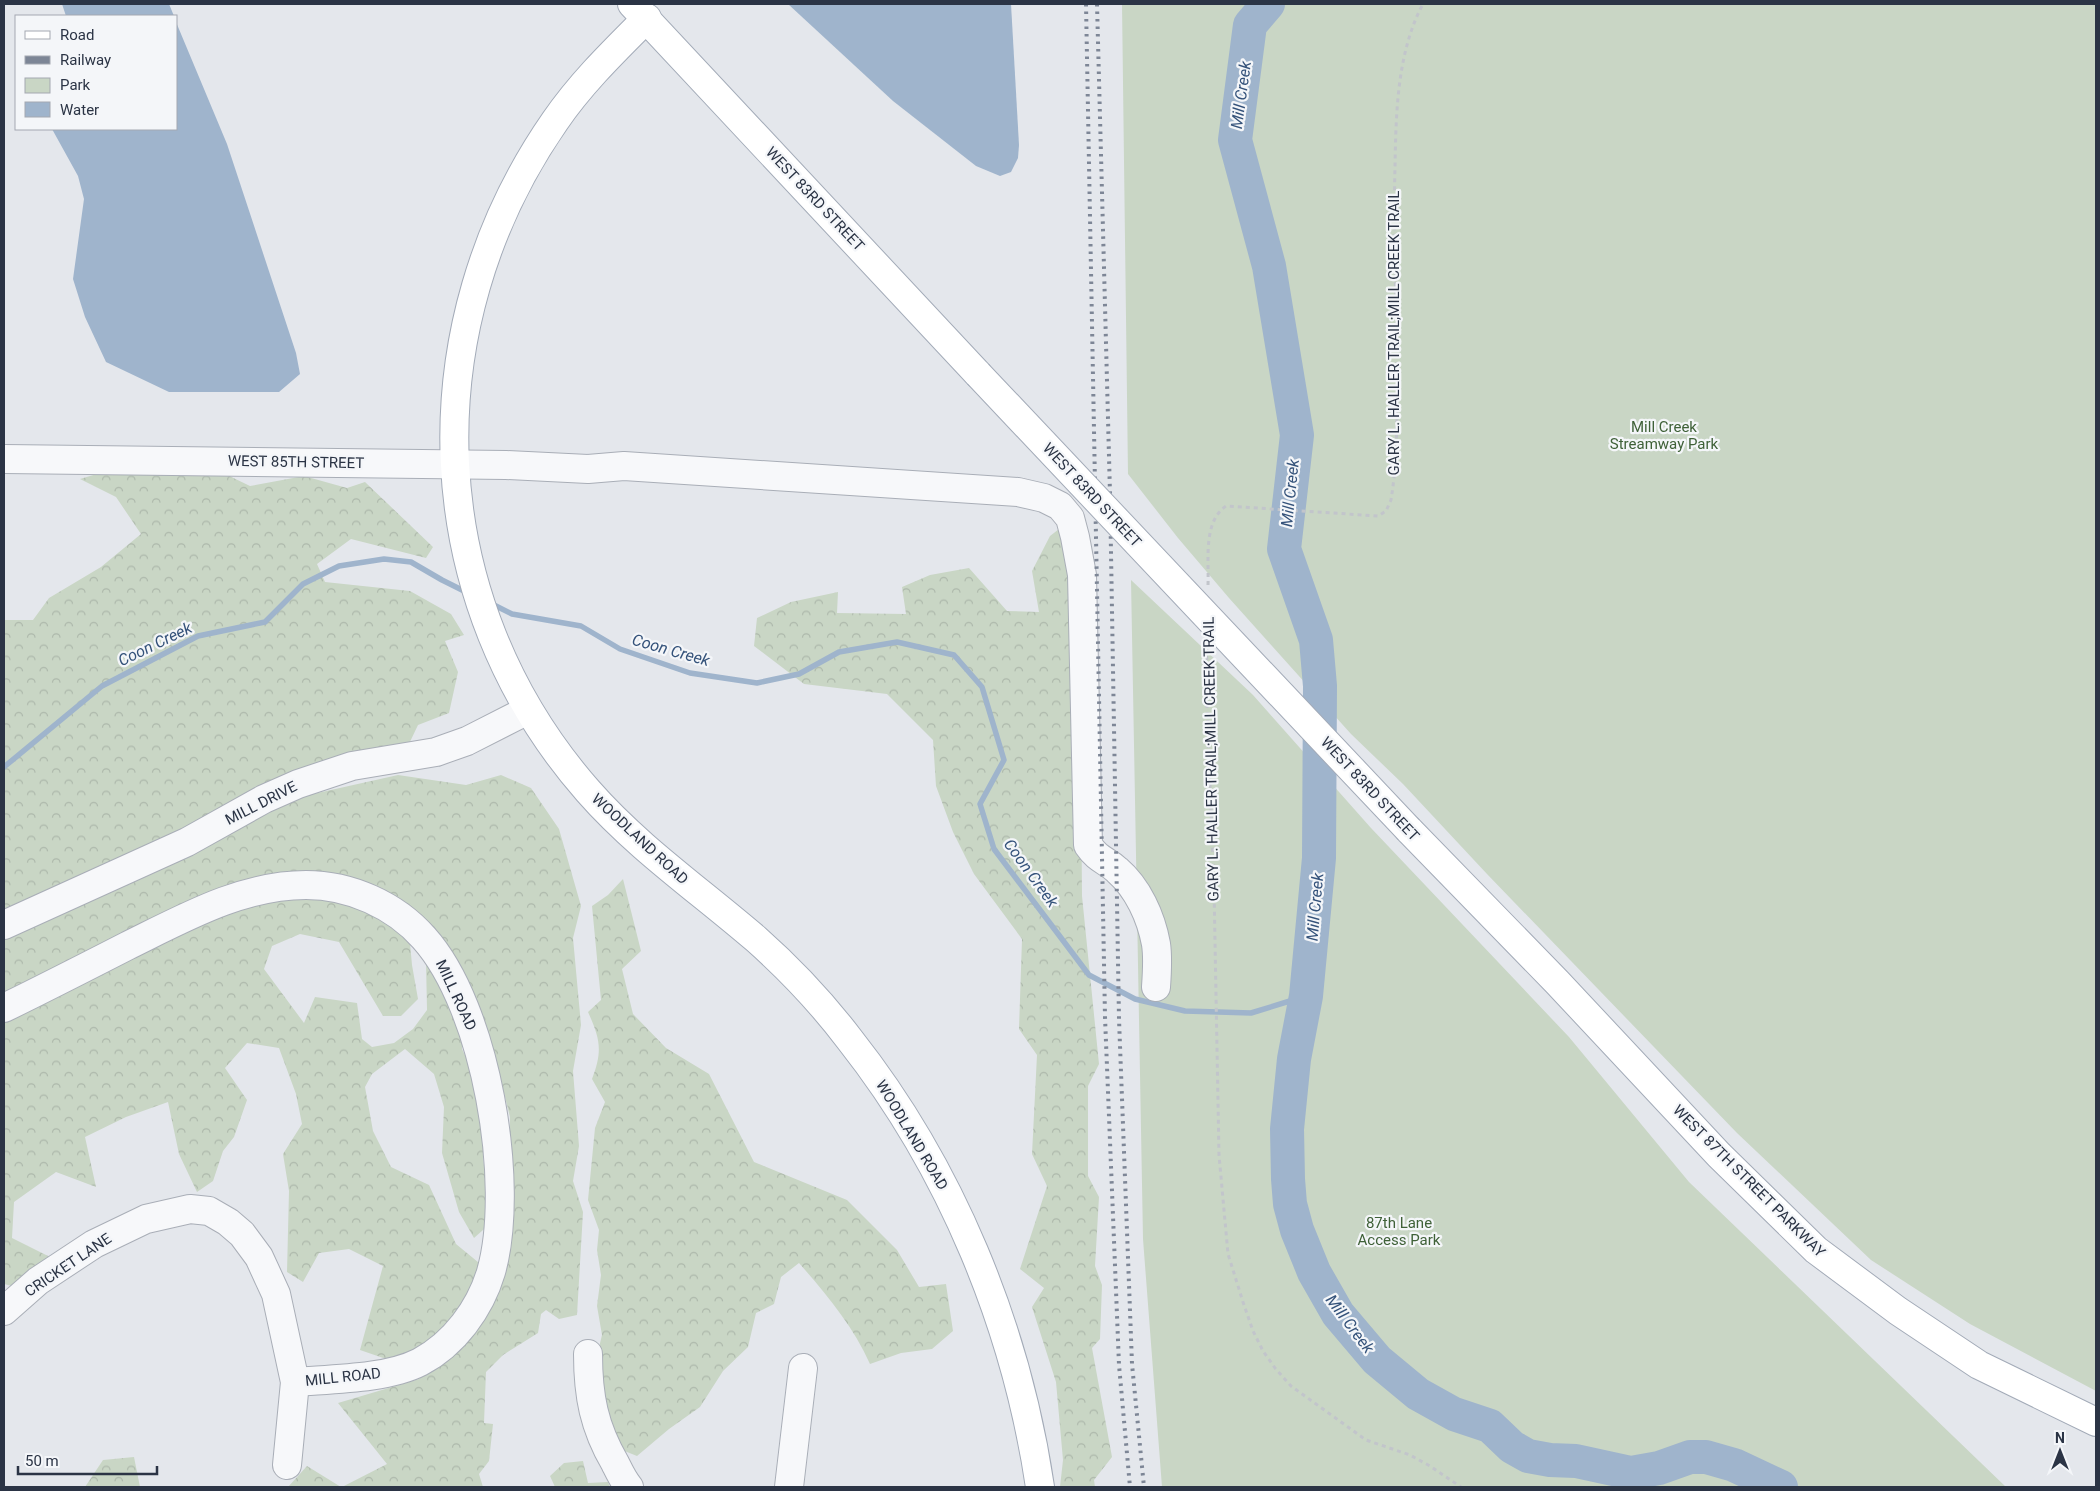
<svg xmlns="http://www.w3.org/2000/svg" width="2100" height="1491" viewBox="0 0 2100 1491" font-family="Roboto,sans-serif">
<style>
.forest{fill:url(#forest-crowns)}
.park{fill:#c9d6c5}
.water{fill:#9fb4cc}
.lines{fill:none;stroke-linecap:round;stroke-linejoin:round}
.stream{stroke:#9fb4cc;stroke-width:5.5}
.river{stroke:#9fb4cc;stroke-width:34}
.minor-casing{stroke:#a9aeb7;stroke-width:30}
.major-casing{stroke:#a3abb8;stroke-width:30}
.path{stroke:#c2c5cb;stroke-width:3;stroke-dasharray:4 4;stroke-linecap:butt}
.minor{stroke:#f7f8fa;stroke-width:28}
.major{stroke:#fff;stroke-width:28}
.rail{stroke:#7d8696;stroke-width:4;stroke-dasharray:2.5 5;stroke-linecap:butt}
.major-bridge-casing{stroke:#a3abb8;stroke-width:30;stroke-linecap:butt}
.major-bridge{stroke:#fff;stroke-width:28}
.labels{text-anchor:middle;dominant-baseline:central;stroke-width:4.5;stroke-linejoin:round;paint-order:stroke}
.street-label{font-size:15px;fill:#2b3445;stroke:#f4f6f9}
.park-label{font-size:15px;fill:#3f6138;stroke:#f4f6f9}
.water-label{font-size:16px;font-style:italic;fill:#34527a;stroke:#f4f6f9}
</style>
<defs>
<pattern id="forest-crowns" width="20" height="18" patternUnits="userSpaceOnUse" patternTransform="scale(1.25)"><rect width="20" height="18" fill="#c9d6c5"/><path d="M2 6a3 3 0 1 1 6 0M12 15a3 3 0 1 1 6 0" fill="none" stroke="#adb8ab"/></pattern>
</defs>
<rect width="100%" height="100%" fill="#e4e7ec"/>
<!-- forest -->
<g class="forest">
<polygon points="107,471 221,472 250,486 304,476 347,488 365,482 433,547 426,558 351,539 317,564 325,582 410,591 451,614 464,635 445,641 458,672 449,713 418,725 408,746 138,850 4,909 4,620 33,620 49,598 101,567 141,534 116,497 80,479"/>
<polygon points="1072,519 1077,618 1070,677 1081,778 1082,896 1099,1064 1088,1086 1088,1176 1099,1197 1095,1266 1102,1285 1100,1339 1092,1348 1112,1457 1094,1480 1095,1487 1060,1487 1063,1460 1056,1382 1032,1307 1044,1288 1020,1269 1047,1186 1032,1154 1037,1055 1019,1029 1022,939 974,874 953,832 936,786 933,740 887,694 804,684 754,646 757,618 791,602 838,592 837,613 906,614 902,587 930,575 969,568 1007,611 1039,612 1032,571 1050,536"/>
<polygon points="398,775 466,785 501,775 531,788 559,829 581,906 573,938 581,1025 573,1071 579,1146 573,1181 583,1212 577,1315 559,1319 546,1310 541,1314 538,1333 503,1355 486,1372 484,1423 493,1424 489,1461 479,1474 483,1487 342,1487 387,1464 338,1403 419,1379 468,1336 509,1218 510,1117 492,1045 454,956 424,920 301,877 4,997 4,936 295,798"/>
<path d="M623,879L641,951L622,969L633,1014L666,1048L709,1074L754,1162L847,1200L897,1250L919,1287L946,1284L953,1331L932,1349L901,1353L870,1364C853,1326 827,1295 799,1263L781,1277L774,1304L756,1313L748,1347L723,1371L700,1407L669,1429L637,1456L617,1448L595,1364L602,1335L597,1306L601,1275L597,1250L599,1230L588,1200L595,1128L605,1102L592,1079C603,1050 600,1039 588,1012L601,1000L592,906L608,895Z"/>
<polygon points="270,894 341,894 409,932 412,965 418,999 401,1016 383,1016 339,942 300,934 272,946 264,969 304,1023 315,997 357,1003 362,1039 372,1047 394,1043 413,1029 427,1010 426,961 462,1028 462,1049 478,1082 487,1121 483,1158 492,1222 474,1238 459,1212 442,1153 444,1107 434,1074 405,1049 372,1074 365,1087 373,1131 391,1167 429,1185 456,1244 484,1267 464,1312 423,1355 392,1361 360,1350 383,1266 349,1249 319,1253 303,1282 287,1272 289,1191 283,1154 302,1124 296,1094 279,1048 247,1043 225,1068 247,1100 234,1137 223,1151 213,1181 197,1192 179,1154 168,1102 126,1117 85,1137 96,1187 56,1172 14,1202 12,1238 54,1259 12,1286 4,1284 4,1018 158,938"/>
<polygon points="134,1457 140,1487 85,1487 103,1460"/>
<polygon points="583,1461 588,1483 608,1482 610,1487 555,1487 550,1476 564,1463"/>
<polygon points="307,1466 341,1487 288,1487"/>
</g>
<!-- park -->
<g class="park">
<polygon points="1122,4 2096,4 2096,1391 1970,1324 1871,1260 1737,1133 1487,874 1403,784 1351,734 1229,598 1178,538 1128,474"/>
<polygon points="1131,580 1253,695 1371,828 1569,1037 1689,1182 2006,1487 1162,1487 1143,1239"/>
</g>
<!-- water -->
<g class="water">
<polygon points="62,4 169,4 174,16 66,16"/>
<polygon points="788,4 1011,4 1019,145 1018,158 1011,172 1000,176 976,166 893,101"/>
<polygon points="176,22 227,144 296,353 300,374 279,392 169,392 106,362 85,317 73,279 84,199 78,176 52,129 176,129"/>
</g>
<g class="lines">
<!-- stream -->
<g class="stream">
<polyline points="492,604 512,614 581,626 620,649 690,673 757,683 799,674 839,652 897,642 954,655 982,687 1004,760 980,804 994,849 1089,975 1135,999 1185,1011 1251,1013 1306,996"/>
<polyline points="4,767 102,686 198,636 265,622 303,584 339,566 384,559 411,562 442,580 470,594"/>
</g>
<!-- river -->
<polyline class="river" points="1268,4 1250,25 1235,140 1269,266 1297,435 1284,549 1316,640 1320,686 1319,858 1306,996 1294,1059 1287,1129 1288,1179 1290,1204 1297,1230 1314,1272 1338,1314 1377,1360 1418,1394 1454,1414 1490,1426 1512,1447 1528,1456 1550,1460 1576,1461 1631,1473 1659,1468 1690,1457 1706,1457 1734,1465 1781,1487"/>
<defs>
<g id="minor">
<path d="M4,459L506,465L588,469L624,466L1018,492L1044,498L1060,506L1070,518L1075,537L1082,575L1088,845C1099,861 1105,859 1117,870C1138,888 1151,917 1156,944C1158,957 1157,973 1156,987"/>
<polyline points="4,925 187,842 264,799 298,784 352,766 436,752 467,741 528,710"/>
<path d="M4,1008C45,988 86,967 127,946C184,918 242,885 306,885C350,885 395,905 424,938C486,1007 516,1184 491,1272C480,1309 454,1344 420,1362C387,1379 332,1379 295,1382"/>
<polyline points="4,1311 38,1281 94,1244 146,1219 190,1209 209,1211 228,1222 242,1234 259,1257 276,1294 295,1382 287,1465"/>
<path d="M588,1354C588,1396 594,1427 615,1463C619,1471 623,1480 629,1487"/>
<polyline points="789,1487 803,1368"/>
</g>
<g id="major">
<polyline points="632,4 978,374"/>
<path d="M647,18C614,51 581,83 555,121C411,328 421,601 588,791C637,847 699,890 756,939C791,970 822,1003 850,1040C951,1168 1016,1326 1040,1487"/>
<polyline points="1409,830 1557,982 1719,1155 1816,1250 1898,1311 1979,1365 2096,1422"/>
</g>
</defs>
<!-- minor casing -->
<use href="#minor" class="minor-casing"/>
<!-- major casing -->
<use href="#major" class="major-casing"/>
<!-- path -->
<g class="path">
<path d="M1208,585C1209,559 1203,522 1226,506L1378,516L1386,511L1391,500C1397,463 1397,424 1397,386C1397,313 1393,240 1395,167C1396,113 1397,52 1423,4"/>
<polyline points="1207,648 1206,682 1214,888 1219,1155 1228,1254 1243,1302 1253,1331 1263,1351 1275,1368 1291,1386 1366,1440 1410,1455 1430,1466 1461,1487"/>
</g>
<!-- minor -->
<use href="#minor" class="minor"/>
<!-- major -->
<use href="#major" class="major"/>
<!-- rail -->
<g class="rail">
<polyline points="1086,4 1105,1017 1119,1365 1130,1487"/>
<polyline points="1097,4 1110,494 1119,1019 1132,1364 1144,1487"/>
</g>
<defs>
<polyline id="major-bridge" points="978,374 1409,830"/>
</defs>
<!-- major-bridge casing -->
<use href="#major-bridge" class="major-bridge-casing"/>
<!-- major-bridge -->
<use href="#major-bridge" class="major-bridge"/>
</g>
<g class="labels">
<!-- street labels -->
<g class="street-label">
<text transform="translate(815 199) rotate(47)">WEST 83RD STREET</text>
<text transform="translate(1394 333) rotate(-90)">GARY L. HALLER TRAIL;MILL CREEK TRAIL</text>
<text transform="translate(296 462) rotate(1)">WEST 85TH STREET</text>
<text transform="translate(1092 495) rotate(47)">WEST 83RD STREET</text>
<text transform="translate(1211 759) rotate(-91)">GARY L. HALLER TRAIL;MILL CREEK TRAIL</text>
<text transform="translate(1370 789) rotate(47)">WEST 83RD STREET</text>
<text transform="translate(261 803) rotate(-27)">MILL DRIVE</text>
<text transform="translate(640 839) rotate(43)">WOODLAND ROAD</text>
<text transform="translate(456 995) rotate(65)">MILL ROAD</text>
<text transform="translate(912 1135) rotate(59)">WOODLAND ROAD</text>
<text transform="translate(1749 1181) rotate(45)">WEST 87TH STREET PARKWAY</text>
<text transform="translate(68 1265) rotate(-34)">CRICKET LANE</text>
<text transform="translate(343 1377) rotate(-6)">MILL ROAD</text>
</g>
<!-- park labels -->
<g class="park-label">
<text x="1664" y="427">Mill Creek<tspan x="1664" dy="17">Streamway Park</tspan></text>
<text x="1399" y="1223">87th Lane<tspan x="1399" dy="17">Access Park</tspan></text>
</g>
<!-- water labels -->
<g class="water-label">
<text transform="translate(1241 95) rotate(-82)">Mill Creek</text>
<text transform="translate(1290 493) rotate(-84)">Mill Creek</text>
<text transform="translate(155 644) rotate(-26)">Coon Creek</text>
<text transform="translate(671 650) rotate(16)">Coon Creek</text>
<text transform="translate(1031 873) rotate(54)">Coon Creek</text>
<text transform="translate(1315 907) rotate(-85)">Mill Creek</text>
<text transform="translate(1350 1324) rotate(53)">Mill Creek</text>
</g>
</g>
<!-- border -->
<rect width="2100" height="1491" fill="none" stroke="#2b3445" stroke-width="10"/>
<!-- legend -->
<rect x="15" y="15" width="162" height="115" fill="#f4f6f9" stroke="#a4a8b1"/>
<rect x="25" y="31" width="25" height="8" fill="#ffffff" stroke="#a4a8b1"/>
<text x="60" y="40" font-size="15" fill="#2b3445">Road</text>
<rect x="25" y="56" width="25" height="8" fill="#7d8696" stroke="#a4a8b1"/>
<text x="60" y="65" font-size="15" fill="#2b3445">Railway</text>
<rect x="25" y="78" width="25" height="15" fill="#c9d6c5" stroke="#a4a8b1"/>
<text x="60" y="90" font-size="15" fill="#2b3445">Park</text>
<rect x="25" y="102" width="25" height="15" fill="#9fb4cc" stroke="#a4a8b1"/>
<text x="60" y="115" font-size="15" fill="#2b3445">Water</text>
<!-- north arrow -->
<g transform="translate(2060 1451)" stroke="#f4f6f9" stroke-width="4" paint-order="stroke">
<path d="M0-4L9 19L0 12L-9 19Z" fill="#2b3445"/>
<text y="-8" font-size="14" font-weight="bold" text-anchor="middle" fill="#2b3445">N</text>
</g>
<!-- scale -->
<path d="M18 1466v8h139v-8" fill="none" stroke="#2b3445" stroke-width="2.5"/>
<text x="25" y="1466" font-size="15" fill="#2b3445" stroke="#f4f6f9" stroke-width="4" paint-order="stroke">50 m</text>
</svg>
